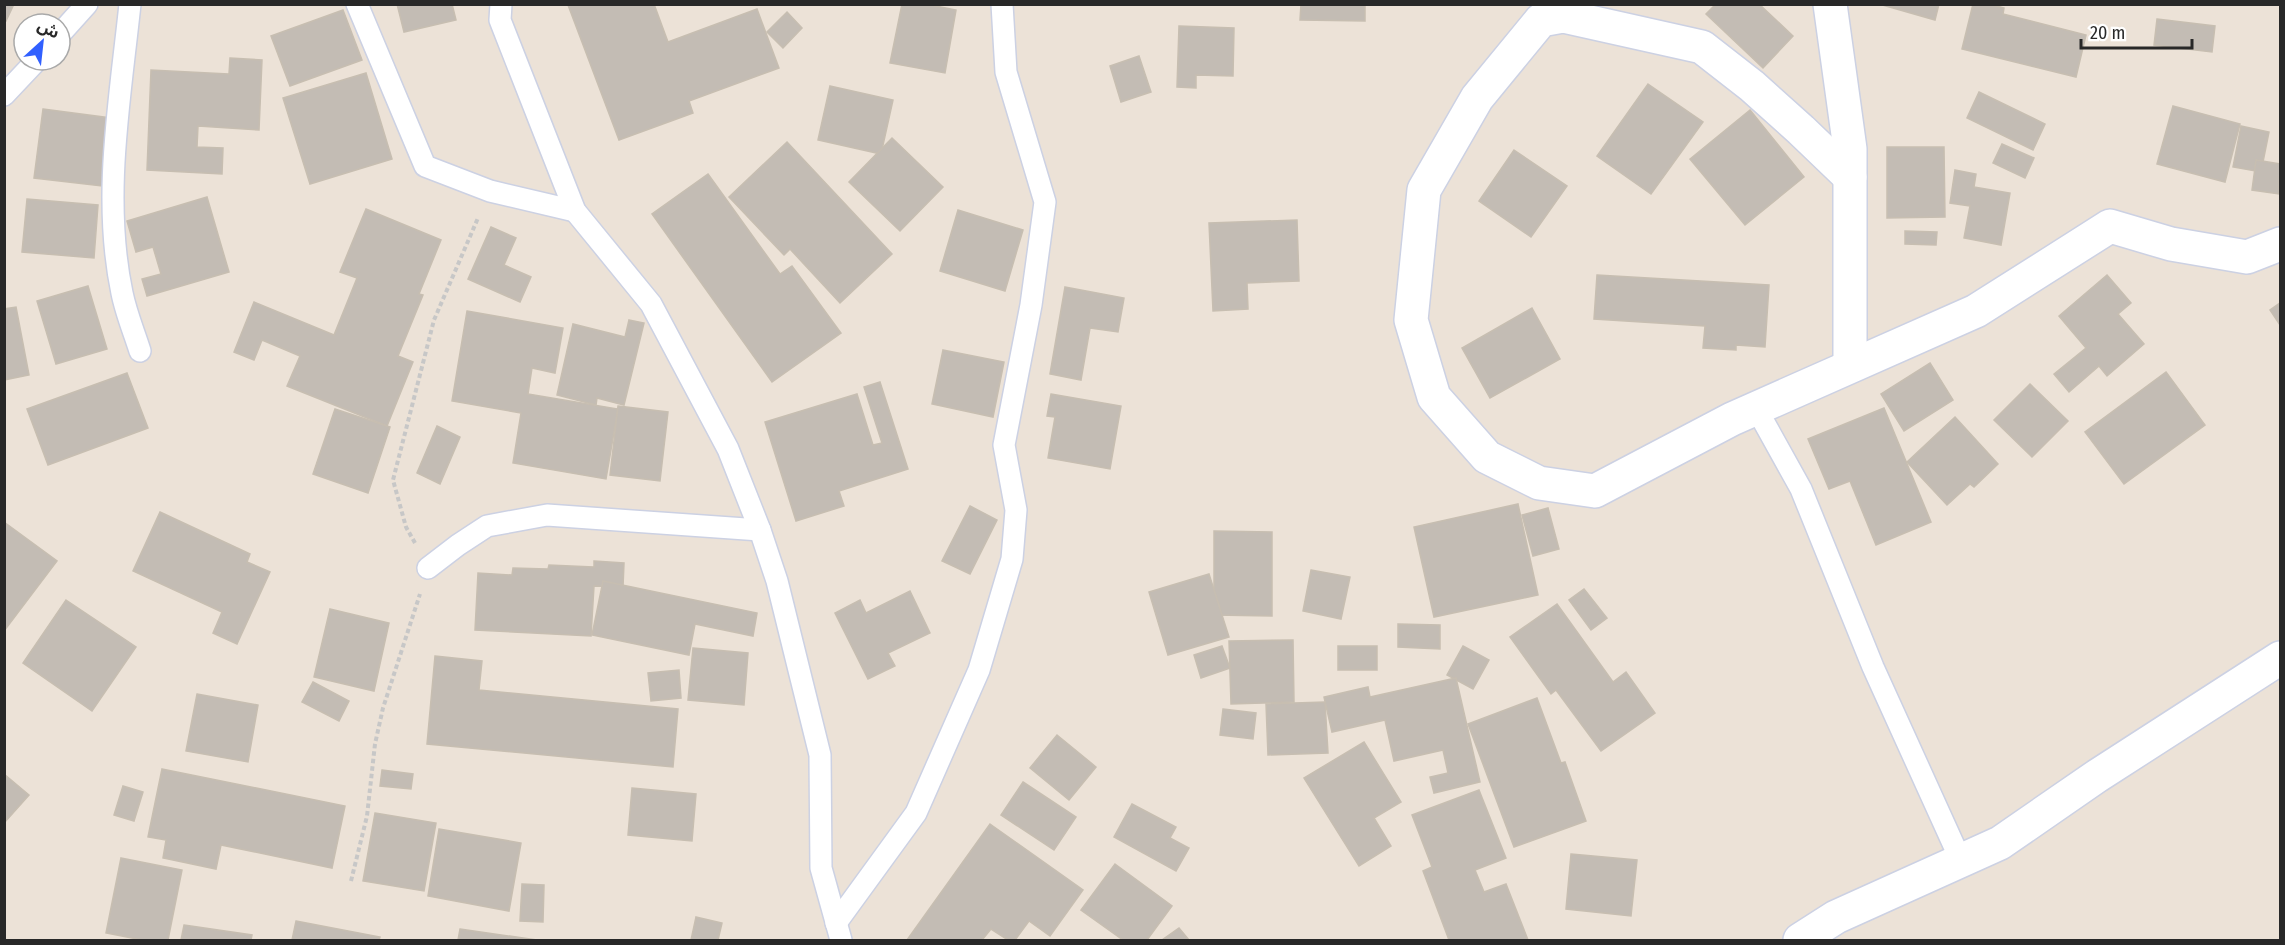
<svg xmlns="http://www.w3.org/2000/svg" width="2285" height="945" viewBox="0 0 2285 945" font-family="'Fira Sans Condensed','Noto Sans Arabic',sans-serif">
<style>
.building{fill:#c3bcb4;stroke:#c7beb1;stroke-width:1.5}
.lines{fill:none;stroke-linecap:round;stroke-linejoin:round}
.lane-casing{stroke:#ccd1e3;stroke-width:24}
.street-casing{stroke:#ccd1e3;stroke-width:36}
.path{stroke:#c7c7c7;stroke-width:4;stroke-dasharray:4.5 3;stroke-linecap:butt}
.lane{stroke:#fff;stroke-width:21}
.street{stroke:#fff;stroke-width:33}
</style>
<rect width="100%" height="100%" fill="#ece2d7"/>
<!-- building -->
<g class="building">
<polygon points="4,4 14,4 6,21 4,20"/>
<polygon points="397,4 452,4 456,20 404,32"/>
<polygon points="654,4 668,42 757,9 779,68 689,101 693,113 619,140 568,5"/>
<polygon points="902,4 926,4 956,10 945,73 890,63"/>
<polygon points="1301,4 1365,4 1365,21 1300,20"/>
<polygon points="1716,4 1759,4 1793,36 1763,68 1706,14"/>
<polygon points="1879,4 1939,4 1935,20"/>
<polygon points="1973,4 1990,4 2004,8 2003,14 2086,35 2076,77 1962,49"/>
<polygon points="343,10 362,60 290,86 271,36"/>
<polygon points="787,12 802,28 783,48 767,32"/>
<polygon points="2157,19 2215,26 2212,52 2154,45"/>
<polygon points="1179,26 1234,28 1233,76 1196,75 1196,88 1177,87"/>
<polygon points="1139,56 1151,92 1121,102 1110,66"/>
<polygon points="230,58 262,60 259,130 198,126 197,147 223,148 222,174 147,170 151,70 229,74"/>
<polygon points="366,73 392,159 310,184 283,98"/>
<polygon points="1648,84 1703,122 1651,194 1597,156"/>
<polygon points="830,86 893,100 881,154 818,140"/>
<polygon points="1979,92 2045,124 2033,150 1967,118"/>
<polygon points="2173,106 2240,124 2225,182 2157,164"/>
<polygon points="43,109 111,118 102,186 34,178"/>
<polygon points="1750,110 1804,177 1745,225 1690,159"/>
<polygon points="2241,126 2269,132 2261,172 2233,167"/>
<polygon points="892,138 943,187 900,231 849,182"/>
<polygon points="787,142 892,254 840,303 790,249 784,255 729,197"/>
<polygon points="2002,144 2034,158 2025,178 1993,163"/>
<polygon points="1887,147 1944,147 1945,217 1887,218"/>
<polygon points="1514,150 1567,186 1531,237 1479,201"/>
<polygon points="2256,160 2280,164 2279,194 2252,190"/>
<polygon points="1955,170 1976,174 1974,187 2010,193 2001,245 1964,238 1970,206 1950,203"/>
<polygon points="708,174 780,274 792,266 841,333 772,382 652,214"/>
<polygon points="207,197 229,272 147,296 142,279 161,274 153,247 136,252 127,221"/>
<polygon points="27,199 98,205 94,258 22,252"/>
<polygon points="366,209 441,240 419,294 423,295 398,356 413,362 387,426 287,386 300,356 262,340 254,360 234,352 254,302 334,335 357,278 340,272"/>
<polygon points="958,210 1023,230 1005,291 940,271"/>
<polygon points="1297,220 1299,281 1247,283 1248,309 1213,311 1209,223"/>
<polygon points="491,227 516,238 504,265 531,277 520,302 468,279"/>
<polygon points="1905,231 1937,232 1936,245 1905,244"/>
<polygon points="1597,275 1769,285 1765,347 1736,345 1736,350 1703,348 1705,326 1594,319"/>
<polygon points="2107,275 2131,303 2118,314 2144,344 2107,376 2099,366 2069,392 2054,374 2086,348 2059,316"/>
<polygon points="88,286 107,349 56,364 37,301"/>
<polygon points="1065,287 1124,298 1118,332 1090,328 1081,380 1050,374"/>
<polygon points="2280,303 2280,325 2270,310"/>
<polygon points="16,307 29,375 4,380 4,309"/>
<polygon points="1532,308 1560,359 1490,398 1462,348"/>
<polygon points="467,311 563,328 555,373 532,368 528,394 618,409 606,479 513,463 521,413 452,401"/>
<polygon points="629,320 644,323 624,405 597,398 596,405 557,395 573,324 625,337"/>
<polygon points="943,350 1004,362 993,417 932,404"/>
<polygon points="1930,363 1953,400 1904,431 1881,394"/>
<polygon points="2166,372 2205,425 2124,484 2085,432"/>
<polygon points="127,373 148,428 48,465 27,409"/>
<polygon points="880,382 908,469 839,491 844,506 796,521 765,422 857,394 873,445 882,443 864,387"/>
<polygon points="2030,384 2068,421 2032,457 1994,420"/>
<polygon points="1051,394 1121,406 1110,469 1048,458 1055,417 1047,416"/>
<polygon points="618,406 668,412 660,481 610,475"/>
<polygon points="1884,408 1931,522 1876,545 1850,481 1829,489 1808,439"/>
<polygon points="335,409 390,427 368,493 313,474"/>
<polygon points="1955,417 1998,464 1974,487 1970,484 1947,505 1907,462"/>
<polygon points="437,426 460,437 440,484 417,473"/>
<polygon points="1518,504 1538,595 1434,617 1414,527"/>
<polygon points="970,506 997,520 970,574 942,561"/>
<polygon points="1548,508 1559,549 1533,556 1522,515"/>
<polygon points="160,512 250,554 247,562 270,572 237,644 213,633 222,612 133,571"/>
<polygon points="4,522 57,561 4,631"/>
<polygon points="1214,531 1272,532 1272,616 1214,615"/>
<polygon points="594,561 624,563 623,587 594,586 591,636 475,630 478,573 512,575 513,568 548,569 549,565 594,567"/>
<polygon points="1311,570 1350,577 1341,619 1303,611"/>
<polygon points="1209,574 1229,637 1168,655 1149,592"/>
<polygon points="603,581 757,613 753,636 695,624 689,655 592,635"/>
<polygon points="1584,589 1607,618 1591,630 1569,600"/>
<polygon points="910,591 930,633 888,653 895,666 868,679 835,613 860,600 866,613"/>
<polygon points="66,600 136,647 92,711 23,663"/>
<polygon points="1557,604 1613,682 1626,672 1655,713 1601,751 1556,690 1551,694 1510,637"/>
<polygon points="330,609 389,623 374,691 314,677"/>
<polygon points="1398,624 1440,625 1440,649 1398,647"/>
<polygon points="1293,640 1294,702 1231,704 1229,641"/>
<polygon points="1222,646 1230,668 1201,678 1194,655"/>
<rect x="1338" y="646" width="39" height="24"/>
<polygon points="1463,646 1489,660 1473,689 1447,675"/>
<polygon points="693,648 748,653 744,705 688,700"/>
<polygon points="435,656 482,661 479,690 678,709 673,767 427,744"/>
<polygon points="679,670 681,698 651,701 648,673"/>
<polygon points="1456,678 1480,782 1434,793 1430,777 1448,773 1443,750 1394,761 1385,720 1332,732 1324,697 1368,687 1370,697"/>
<polygon points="313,682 349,701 339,721 302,702"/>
<polygon points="197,694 258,705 248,762 186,751"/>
<polygon points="1537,698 1561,763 1565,762 1586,821 1514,847 1468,724"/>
<polygon points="1325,702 1328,753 1268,755 1266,704"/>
<polygon points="1223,709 1256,713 1253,739 1220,735"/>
<polygon points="1057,735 1096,767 1069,800 1030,768"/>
<polygon points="1364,742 1401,802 1374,818 1391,846 1359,866 1304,778"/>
<polygon points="162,769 345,806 332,868 221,845 216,869 163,858 166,840 148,837"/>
<polygon points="382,770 413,774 411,789 380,786"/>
<polygon points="4,774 29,795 4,823"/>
<polygon points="1023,782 1076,817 1054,850 1001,815"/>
<polygon points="123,786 143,792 134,821 114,815"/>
<polygon points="632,788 696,794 692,841 628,835"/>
<polygon points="1479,790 1506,858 1475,870 1484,892 1506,884 1528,940 1449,940 1423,871 1432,867 1412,815"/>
<polygon points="1132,804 1176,827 1170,838 1189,848 1176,871 1114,837"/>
<polygon points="375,813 436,823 424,891 363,881"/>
<polygon points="990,824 1083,890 1050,936 1029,921 1015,940 1008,940 991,929 982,940 907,940"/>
<polygon points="439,829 521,843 509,911 428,896"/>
<polygon points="1571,854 1637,860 1631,916 1566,909"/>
<polygon points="121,858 182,870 168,940 142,940 106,933"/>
<polygon points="1115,864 1172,906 1147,940 1123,940 1081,910"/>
<polygon points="522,884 544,885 543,922 520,921"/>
<polygon points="696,917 722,923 718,940 691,940"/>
<polygon points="296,921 380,937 379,940 292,940"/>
<polygon points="184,925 252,935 251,940 181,940"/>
<polygon points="1179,928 1189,940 1162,940"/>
<polygon points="460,929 537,940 458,940"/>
</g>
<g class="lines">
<defs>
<g id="lane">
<path d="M130,4C120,100 102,198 122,293C126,313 134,332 140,351"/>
<polyline points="357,4 425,166 490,191 575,211"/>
<polyline points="501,4 500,20 575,211 651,304 728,449 760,530 777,581 820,755 821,868 841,940"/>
<polyline points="60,34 87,4"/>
<polyline points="4,95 37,60"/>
<polyline points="1756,408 1801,489 1873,667 1961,861"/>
<polyline points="428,568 458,545 487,526 547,515 760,530"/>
<polyline points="836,923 916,813 979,670 1012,559 1016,510 1004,445 1031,305 1045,202 1006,72 1002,4"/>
</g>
<g id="street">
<polyline points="1830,4 1850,149 1850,365"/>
<polyline points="1850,177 1801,130 1752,86 1702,47 1563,16 1541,20 1477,98 1424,190 1411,320 1434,397 1487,457 1539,483 1595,491 1732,419 1976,311 2110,226 2171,244 2247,257 2280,244"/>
<polyline points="1800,940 1836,917 2000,843 2097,776 2280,658"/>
</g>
</defs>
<!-- lane casing -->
<use href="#lane" class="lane-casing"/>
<!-- street casing -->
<use href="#street" class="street-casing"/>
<!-- path -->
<g class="path">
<polyline points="415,543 406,527 393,480 434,320 478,218"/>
<polyline points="351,881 367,816 375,744 383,708 420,594"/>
</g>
<!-- lane -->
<use href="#lane" class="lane"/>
<!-- street -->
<use href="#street" class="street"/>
</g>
<!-- border -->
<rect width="2285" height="945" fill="none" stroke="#282828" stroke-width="12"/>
<!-- north arrow -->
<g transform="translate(42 42) rotate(27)"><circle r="28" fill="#ffffff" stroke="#a9a9a9" stroke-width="1.5"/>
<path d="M0-4.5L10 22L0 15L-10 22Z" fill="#3160ff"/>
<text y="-9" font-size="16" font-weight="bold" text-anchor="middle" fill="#282828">ش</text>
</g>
<!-- scale -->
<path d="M2081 39v9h111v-9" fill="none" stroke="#282828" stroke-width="3"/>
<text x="2090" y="39" font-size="18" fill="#282828" stroke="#ffffff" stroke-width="4.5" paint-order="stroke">20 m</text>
</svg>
